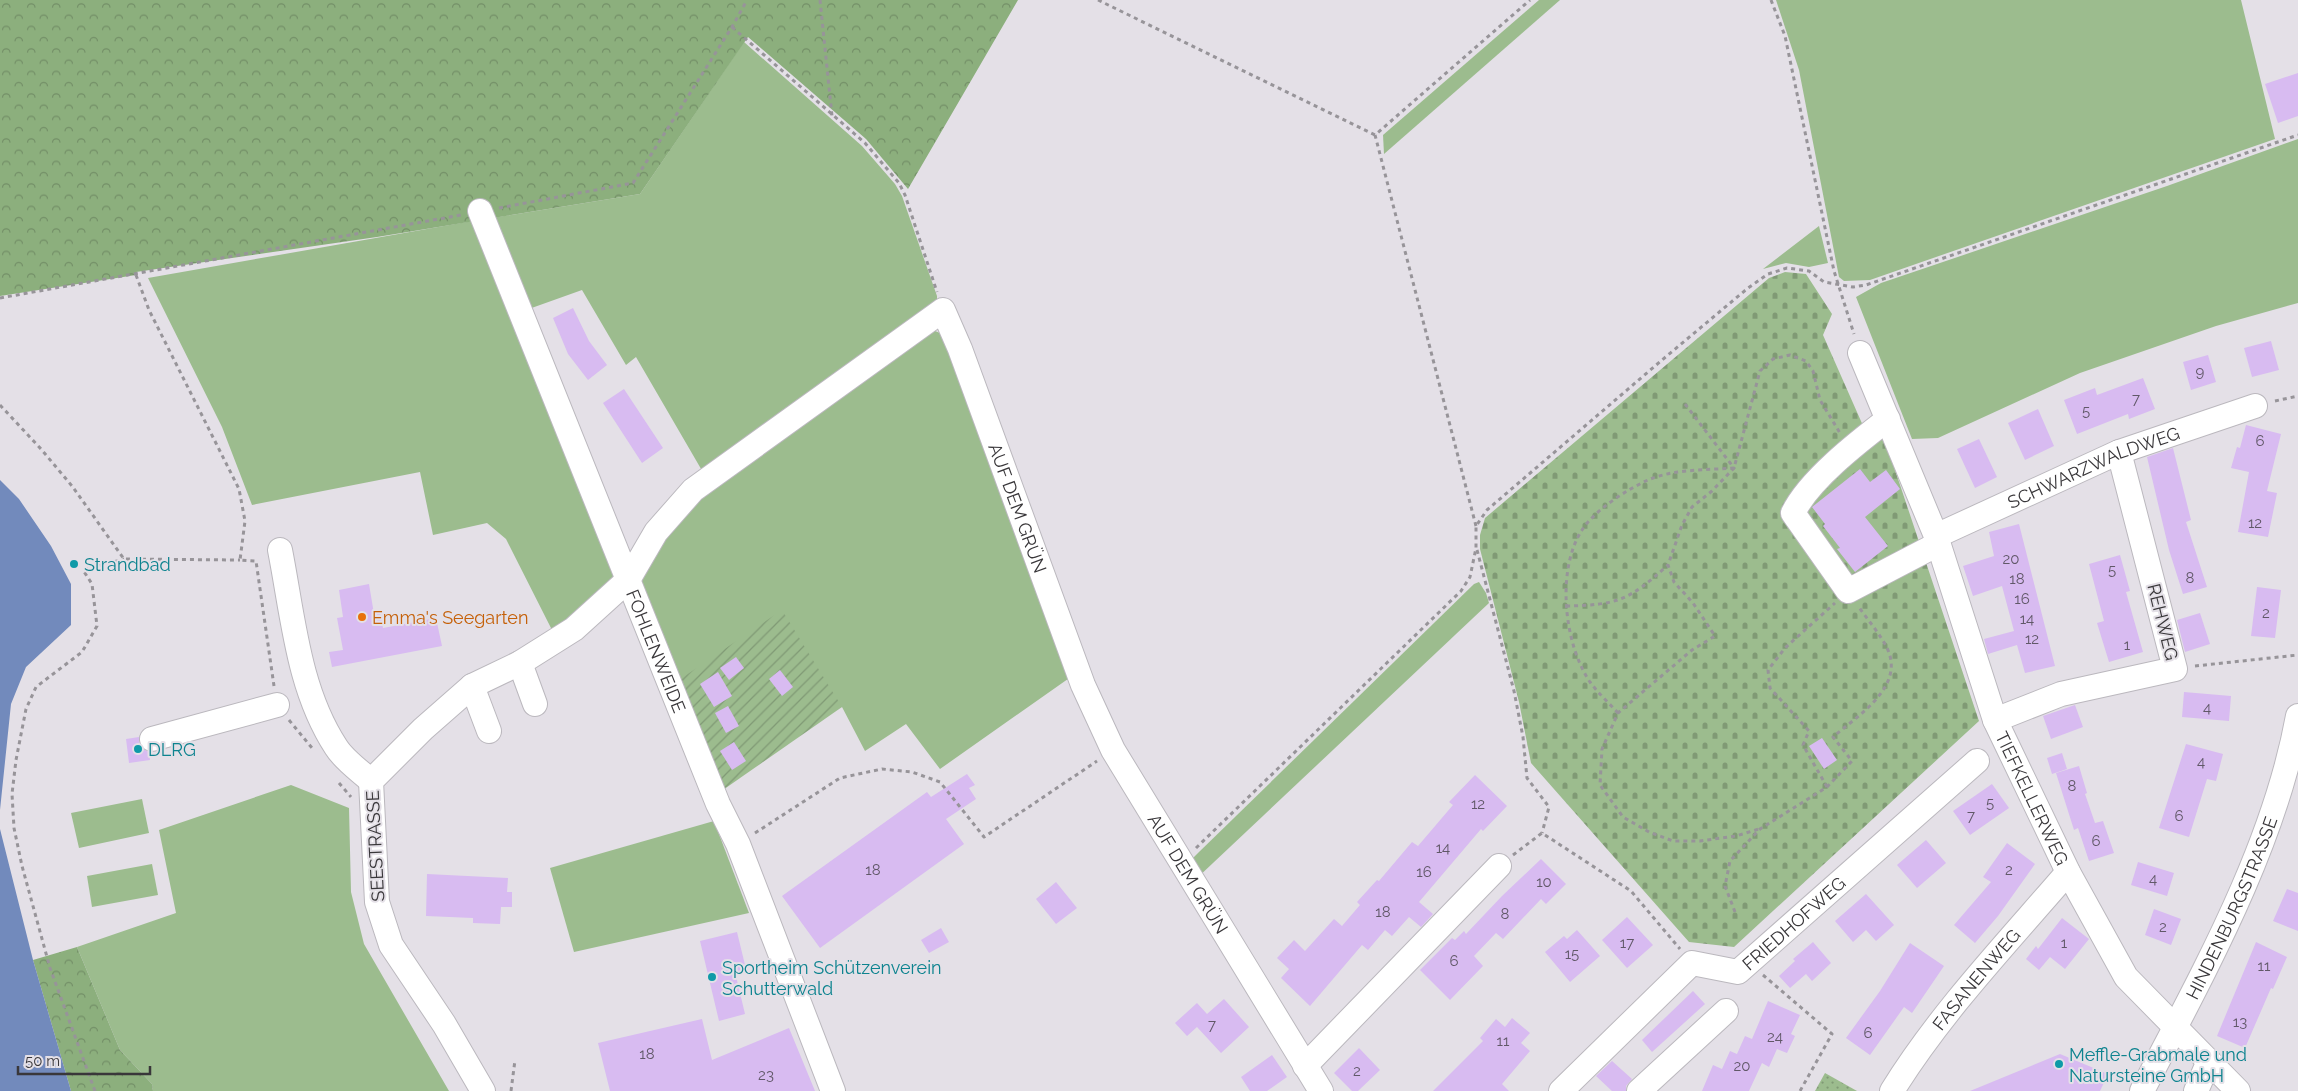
<svg xmlns="http://www.w3.org/2000/svg" width="2298" height="1091" viewBox="0 0 2298 1091" font-family="Raleway,sans-serif">
<style>
.grass{fill:#9cbc8e}
.forest{fill:url(#forest-crowns)}
.cemetery{fill:url(#cemetery-stones)}
.park{fill:url(#park-dots)}
.garden{fill:url(#garden-furrows)}
.water{fill:#728abc}
.building{fill:#d8bbf1}
.lines{fill:none;stroke-linecap:round;stroke-linejoin:round}
.minor-casing{stroke:#bbb8be;stroke-width:26}
.path{stroke:#979499;stroke-width:3;stroke-dasharray:4 4;stroke-linecap:butt}
.minor{stroke:#fff;stroke-width:24}
.culture-dot{fill:#0f9aa8;stroke:#e4e0e7;stroke-width:2}
.food-dot{fill:#e8710a;stroke:#e4e0e7;stroke-width:2}
.labels{text-anchor:middle;dominant-baseline:central;stroke-width:4;stroke-linejoin:round;paint-order:stroke}
.number-label{font-size:15px;fill:#615868}
.street-label{font-size:18px;fill:#39373a;stroke:#e4e0e7}
.culture-label{font-size:18px;fill:#0d838f;stroke:#e4e0e7;text-anchor:start}
.food-label{font-size:18px;fill:#c56008;stroke:#e4e0e7;text-anchor:start}
</style>
<defs>
<pattern id="forest-crowns" width="20" height="18" patternUnits="userSpaceOnUse" patternTransform="scale(1.25)"><rect width="20" height="18" fill="#8caf7d"/><path d="M2 6a3 3 0 1 1 6 0M12 15a3 3 0 1 1 6 0" fill="none" stroke="#738f67"/></pattern>
<pattern id="cemetery-stones" width="16" height="16" patternUnits="userSpaceOnUse" patternTransform="scale(1.25)"><rect width="16" height="16" fill="#9cbc8e"/><path d="M2 7V4a2 2 0 0 1 4 0v3zM10 15v-3a2 2 0 0 1 4 0v3z" fill="#809a75"/></pattern>
<pattern id="park-dots" width="8" height="8" patternUnits="userSpaceOnUse" patternTransform="scale(1.25)"><rect width="8" height="8" fill="#9cbc8e"/><path d="M2 2h.1M6 6h.1" fill="none" stroke="#809a75" stroke-width="1.8" stroke-linecap="round"/></pattern>
<pattern id="garden-furrows" width="10" height="10" patternUnits="userSpaceOnUse" patternTransform="scale(1.25)"><rect width="10" height="10" fill="#9cbc8e"/><path d="M-1 1l2-2M0 10L10 0M9 11l2-2" fill="none" stroke="#809a75"/></pattern>
</defs>
<rect width="100%" height="100%" fill="#e4e0e7"/>
<!-- grass -->
<g class="grass">
<polygon points="1539,0 1560,0 1384,154 1383,135"/>
<polygon points="1776,0 2241,0 2275,139 1870,280 1844,281 1839,277 1799,70"/>
<polygon points="744,42 862,146 895,184 902,196 937,296 937,304 704,474 636,357 626,365 582,290 526,310 486,219 640,194"/>
<polygon points="2298,139 2298,303 2216,326 2080,373 1938,438 1912,439 1856,297 1881,283 2167,186"/>
<polygon points="478,220 618,564 610,592 552,630 506,539 487,523 433,535 420,472 252,505 222,427 148,278"/>
<polygon points="1819,226 1828,263 1809,267 1786,263 1763,269"/>
<polygon points="930,329 945,335 1075,674 940,769 906,724 865,751 842,707 676,682 636,577 697,496"/>
<polygon points="1479,582 1486,593 1489,603 1196,879 1191,860 1198,853 1474,584"/>
<polygon points="291,785 349,808 351,892 364,944 449,1091 153,1091 152,1084 120,1050 77,947 176,913 159,830"/>
<polygon points="142,799 149,833 79,848 71,813"/>
<polygon points="714,821 749,913 574,952 550,868"/>
<polygon points="152,864 158,895 92,907 87,876"/>
</g>
<!-- forest -->
<g class="forest">
<polygon points="0,0 1018,0 908,189 866,139 748,37 640,194 377,237 136,272 136,275 0,296"/>
<polygon points="77,947 120,1050 152,1084 153,1091 71,1091 33,960"/>
</g>
<!-- cemetery -->
<polygon class="cemetery" points="1785,272 1806,274 1832,314 1823,335 1868,437 1885,440 1979,721 1734,947 1689,942 1531,763 1519,702 1480,549 1480,535 1485,518 1769,278"/>
<!-- park -->
<polygon class="park" points="1825,1073 1857,1091 1815,1091"/>
<!-- garden -->
<polygon class="garden" points="782,610 842,707 720,792 676,682"/>
<!-- water -->
<g class="water">
<polygon points="0,480 19,499 51,546 71,584 71,625 26,667 11,704 0,810"/>
<polygon points="0,829 33,960 71,1091 0,1091"/>
</g>
<!-- building -->
<g class="building">
<polygon points="2298,73 2298,116 2278,123 2265,84"/>
<polygon points="573,308 589,341 607,365 588,380 568,354 553,318"/>
<polygon points="2271,341 2279,370 2252,377 2244,348"/>
<polygon points="2208,355 2216,382 2191,390 2183,362"/>
<polygon points="2143,378 2155,409 2129,419 2128,414 2077,434 2064,400 2095,388 2097,395"/>
<polygon points="624,389 663,448 642,463 603,403"/>
<polygon points="2038,409 2054,446 2025,460 2008,423"/>
<polygon points="2246,425 2281,434 2267,491 2277,493 2268,537 2238,532 2249,472 2231,468 2237,447 2240,448"/>
<polygon points="1979,439 1997,477 1975,488 1957,449"/>
<polygon points="2173,448 2191,520 2186,522 2207,587 2183,594 2169,550 2147,457"/>
<polygon points="1860,469 1870,482 1886,470 1900,489 1865,517 1888,546 1855,572 1837,549 1840,548 1823,526 1825,524 1812,507"/>
<polygon points="2019,524 2055,666 2025,673 2017,645 1988,654 1984,639 2014,631 2002,586 1973,596 1963,566 1994,556 1989,532"/>
<polygon points="2120,555 2130,591 2126,592 2143,652 2109,662 2097,623 2104,621 2089,564"/>
<polygon points="369,584 374,614 380,613 383,628 436,618 442,646 332,667 329,652 343,650 337,618 343,617 339,590"/>
<polygon points="2257,587 2281,590 2275,638 2251,636"/>
<polygon points="2200,613 2210,644 2185,652 2177,620"/>
<polygon points="736,657 744,668 729,680 720,668"/>
<polygon points="780,670 793,687 782,696 769,679"/>
<polygon points="718,672 732,696 714,707 700,684"/>
<polygon points="2184,692 2231,696 2229,721 2182,717"/>
<polygon points="2075,705 2083,727 2051,739 2043,716"/>
<polygon points="728,706 739,726 726,733 715,713"/>
<polygon points="139,737 139,743 143,749 149,752 150,760 129,763 126,739"/>
<polygon points="1822,738 1837,760 1824,769 1809,746"/>
<polygon points="734,742 746,761 732,770 720,751"/>
<polygon points="2186,744 2223,754 2216,781 2207,779 2189,837 2159,828"/>
<polygon points="2062,753 2067,769 2052,774 2047,758"/>
<polygon points="2079,766 2087,793 2085,794 2095,823 2103,821 2114,853 2089,861 2078,828 2074,830 2056,773"/>
<polygon points="967,774 975,785 969,788 976,799 946,819 964,844 820,948 782,896 927,792 931,797"/>
<polygon points="1475,775 1507,806 1483,831 1481,829 1419,902 1433,914 1421,927 1409,917 1392,936 1385,930 1368,950 1362,945 1310,1006 1281,978 1289,969 1277,958 1294,940 1305,951 1334,919 1342,926 1360,905 1357,902 1377,880 1379,881 1412,842 1418,846 1453,805 1449,802"/>
<polygon points="1992,784 2009,808 1970,835 1953,811"/>
<polygon points="1926,840 1946,863 1917,888 1897,865"/>
<polygon points="2007,843 2035,864 1998,916 1975,943 1954,925 1991,882 1983,877"/>
<polygon points="1541,859 1566,884 1546,904 1541,899 1503,939 1496,933 1474,956 1483,966 1450,1000 1420,970 1452,938 1455,940 1464,931 1466,934 1502,896"/>
<polygon points="2138,862 2174,873 2167,896 2131,885"/>
<polygon points="427,874 508,878 507,892 512,892 512,907 501,907 500,924 473,923 473,918 426,916"/>
<polygon points="1056,882 1077,908 1056,924 1036,899"/>
<polygon points="2287,889 2298,893 2298,931 2273,921"/>
<polygon points="1866,894 1894,925 1876,941 1866,930 1853,942 1835,921"/>
<polygon points="2154,909 2181,919 2171,945 2145,935"/>
<polygon points="1627,917 1653,945 1627,968 1602,940"/>
<polygon points="2062,918 2089,939 2065,969 2050,957 2039,970 2026,959 2036,946 2038,949"/>
<polygon points="941,928 949,942 929,953 921,940"/>
<polygon points="1577,930 1600,956 1570,982 1545,952 1564,936 1567,939"/>
<polygon points="737,932 746,969 735,972 745,1014 719,1021 700,941"/>
<polygon points="1813,942 1831,963 1812,981 1806,974 1790,988 1779,976 1795,961 1793,959"/>
<polygon points="2256,942 2287,957 2273,989 2271,988 2245,1048 2217,1036"/>
<polygon points="1910,943 1944,966 1912,1013 1904,1007 1870,1055 1846,1038 1880,991"/>
<polygon points="1693,991 1705,1004 1652,1052 1642,1040"/>
<polygon points="1224,999 1249,1027 1221,1053 1197,1027 1187,1036 1175,1023 1197,1003 1207,1014"/>
<polygon points="1768,1001 1800,1015 1791,1034 1795,1036 1787,1053 1777,1049 1769,1067 1762,1063 1749,1091 1702,1091 1713,1065 1722,1069 1730,1051 1737,1054 1745,1036 1752,1039"/>
<polygon points="1512,1018 1530,1033 1521,1043 1530,1051 1502,1084 1509,1091 1433,1091 1483,1041 1480,1038 1496,1019 1505,1027"/>
<polygon points="702,1019 712,1060 789,1028 815,1091 610,1091 598,1043"/>
<polygon points="1359,1048 1380,1070 1358,1091 1352,1091 1334,1073"/>
<polygon points="2060,1054 2108,1074 2100,1091 1970,1091"/>
<polygon points="1272,1055 1287,1077 1267,1091 1250,1091 1241,1077"/>
<polygon points="1612,1061 1632,1079 1626,1086 1626,1091 1612,1091 1596,1076"/>
</g>
<g class="lines">
<defs>
<g id="minor">
<path id="s1" d="M480,211L718,804L738,844L833,1091"/>
<path id="s2" d="M1860,353L1936,536L1995,720L2068,872L2126,977L2238,1091"/>
<path d="M1888,419C1858,442 1809,480 1793,513L1848,591L1938,544"/>
<path id="s3" d="M1936,536L2119,452L2255,406"/>
<path d="M280,550C293,616 298,689 336,747C344,760 360,771 371,781"/>
<polyline points="520,663 535,704"/>
<polyline points="472,686 489,731"/>
<polyline points="1995,720 2061,694 2175,669 2119,452"/>
<polyline points="152,739 277,705"/>
<polyline points="1305,1066 1499,866"/>
<path id="s4" d="M483,1091L444,1024L391,945L377,902L371,781L423,729L472,686L520,663L574,629L628,580L656,532L693,490L943,310L960,349L1083,685L1113,750L1321,1091"/>
<path id="s5" d="M1561,1091L1692,963L1738,972L1977,761"/>
<polyline points="1639,1091 1726,1011"/>
<path id="s6" d="M1892,1091C1941,1012 2007,943 2068,872"/>
<path id="s7" d="M2142,1091C2203,973 2274,848 2298,716"/>
<polyline points="2196,1091 2209,1061"/>
</g>
</defs>
<!-- minor casing -->
<use href="#minor" class="minor-casing"/>
<!-- path -->
<g class="path">
<polyline points="820,0 832,116"/>
<polyline points="1098,0 1375,135"/>
<polyline points="1771,0 1785,36 1834,271 1854,334"/>
<polyline points="732,27 865,143 899,183 905,195 937,292"/>
<polyline points="499,208 633,183 732,27 747,0"/>
<polyline points="136,275 149,310 239,489 245,521 240,560 256,561 274,686"/>
<polyline points="0,298 461,215"/>
<polyline points="2275,401 2298,396"/>
<polyline points="1685,404 1734,468 1712,491 1692,507 1682,525 1668,565 1674,582 1693,603 1715,636 1692,650 1618,713 1602,749 1600,785 1623,817 1649,832 1673,841 1700,841 1736,836 1759,829"/>
<polyline points="0,405 41,449 72,486 124,559 240,560"/>
<polyline points="1476,526 1375,135 1530,0"/>
<polyline points="1477,550 1514,691 1523,737 1527,778 1549,807 1542,833"/>
<path d="M1566,606C1619,605 1629,600 1668,565"/>
<polyline points="2195,666 2298,655"/>
<path d="M1618,713C1609,703 1598,693 1590,682C1564,644 1556,570 1582,530C1595,510 1626,490 1648,480C1673,469 1707,470 1734,468L1760,371L1773,359L1790,355L1806,361L1813,371L1820,400L1840,433"/>
<polyline points="289,720 312,748"/>
<polyline points="339,783 351,797"/>
<polyline points="1827,787 1803,745 1809,731 1770,688 1768,670 1785,648 1835,603"/>
<polyline points="755,833 840,778 882,769 912,772 940,782 984,837 1097,761"/>
<polyline points="1196,848 1461,591 1470,577 1476,548 1476,526 1487,510 1662,360 1748,288 1768,274 1787,268 1809,271 1824,282 1853,287 1866,285 2298,135"/>
<polyline points="1513,855 1542,833 1631,891 1680,949"/>
<path d="M1735,912L1725,886L1730,861L1760,829L1827,787L1852,761L1833,737C1857,716 1906,687 1887,648C1880,634 1868,620 1858,606"/>
<polyline points="1763,975 1832,1034 1800,1091"/>
<polyline points="95,1091 50,968 22,866 14,828 12,794 16,760 26,709 36,687 82,652 97,626 92,584 83,570 124,559"/>
<polyline points="511,1091 515,1060"/>
</g>
<!-- minor -->
<use href="#minor" class="minor"/>
</g>
<!-- markers -->
<g class="culture-dot">
<circle cx="74" cy="564" r="5"/>
<circle cx="138" cy="749" r="5"/>
<circle cx="712" cy="977" r="5"/>
<circle cx="2059" cy="1064" r="5"/>
</g>
<circle class="food-dot" cx="362" cy="617" r="5"/>
<g class="labels">
<!-- number labels -->
<g class="number-label">
<text x="2200" y="372">9</text>
<text x="2136" y="399">7</text>
<text x="2086" y="411">5</text>
<text x="2260" y="441">6</text>
<text x="2255" y="523">12</text>
<text x="2011" y="559">20</text>
<text x="2112" y="570">5</text>
<text x="2190" y="578">8</text>
<text x="2017" y="579">18</text>
<text x="2022" y="599">16</text>
<text x="2266" y="613">2</text>
<text x="2027" y="619">14</text>
<text x="2032" y="639">12</text>
<text x="2127" y="645">1</text>
<text x="2207" y="708">4</text>
<text x="2201" y="762">4</text>
<text x="2072" y="786">8</text>
<text x="1990" y="803">5</text>
<text x="1478" y="804">12</text>
<text x="1971" y="816">7</text>
<text x="2179" y="816">6</text>
<text x="2096" y="841">6</text>
<text x="1443" y="848">14</text>
<text x="873" y="870">18</text>
<text x="2009" y="870">2</text>
<text x="1424" y="872">16</text>
<text x="2153" y="879">4</text>
<text x="1544" y="882">10</text>
<text x="1383" y="912">18</text>
<text x="1505" y="914">8</text>
<text x="2163" y="927">2</text>
<text x="1627" y="943">17</text>
<text x="2064" y="943">1</text>
<text x="1572" y="954">15</text>
<text x="1454" y="961">6</text>
<text x="2264" y="966">11</text>
<text x="2240" y="1022">13</text>
<text x="1212" y="1025">7</text>
<text x="1868" y="1033">6</text>
<text x="1775" y="1037">24</text>
<text x="1503" y="1041">11</text>
<text x="647" y="1054">18</text>
<text x="1742" y="1066">20</text>
<text x="1357" y="1071">2</text>
<text x="766" y="1075">23</text>
</g>
<!-- street labels -->
<g class="street-label">
<text stroke="none"><textPath href="#s3" startOffset="172">SCHWARZWALDWEG</textPath></text>
<text stroke="none"><textPath href="#s4" startOffset="1299">AUF DEM GRÜN</textPath></text>
<text transform="translate(2163 622) rotate(76)">REHWEG</text>
<text stroke="none"><textPath href="#s1" startOffset="474">FOHLENWEIDE</textPath></text>
<text stroke="none"><textPath href="#s2" startOffset="478">TIEFKELLERWEG</textPath></text>
<text transform="translate(375 846) rotate(-93)">SEESTRASSE</text>
<text stroke="none"><textPath href="#s4" startOffset="1704">AUF DEM GRÜN</textPath></text>
<text stroke="none"><textPath href="#s7" startOffset="204">HINDENBURGSTRASSE</textPath></text>
<text stroke="none"><textPath href="#s5" startOffset="304">FRIEDHOFWEG</textPath></text>
<text stroke="none"><textPath href="#s6" startOffset="140">FASANENWEG</textPath></text>
</g>
<!-- culture labels -->
<g class="culture-label">
<text x="84" y="564">Strandbad</text>
<text x="148" y="749">DLRG</text>
<text x="722" y="967">Sportheim Schützenverein<tspan x="722" dy="21">Schutterwald</tspan></text>
<text x="2069" y="1054">Meffle-Grabmale und<tspan x="2069" dy="21">Natursteine GmbH</tspan></text>
</g>
<!-- food labels -->
<g class="food-label">
<text x="372" y="617">Emma's Seegarten</text>
</g>
</g>
<!-- scale -->
<path d="M18 1066v8h132v-8" fill="none" stroke="#39373a" stroke-width="2.5"/>
<text x="25" y="1066" font-size="15" fill="#39373a" stroke="#e4e0e7" stroke-width="4" paint-order="stroke">50 m</text>
</svg>
